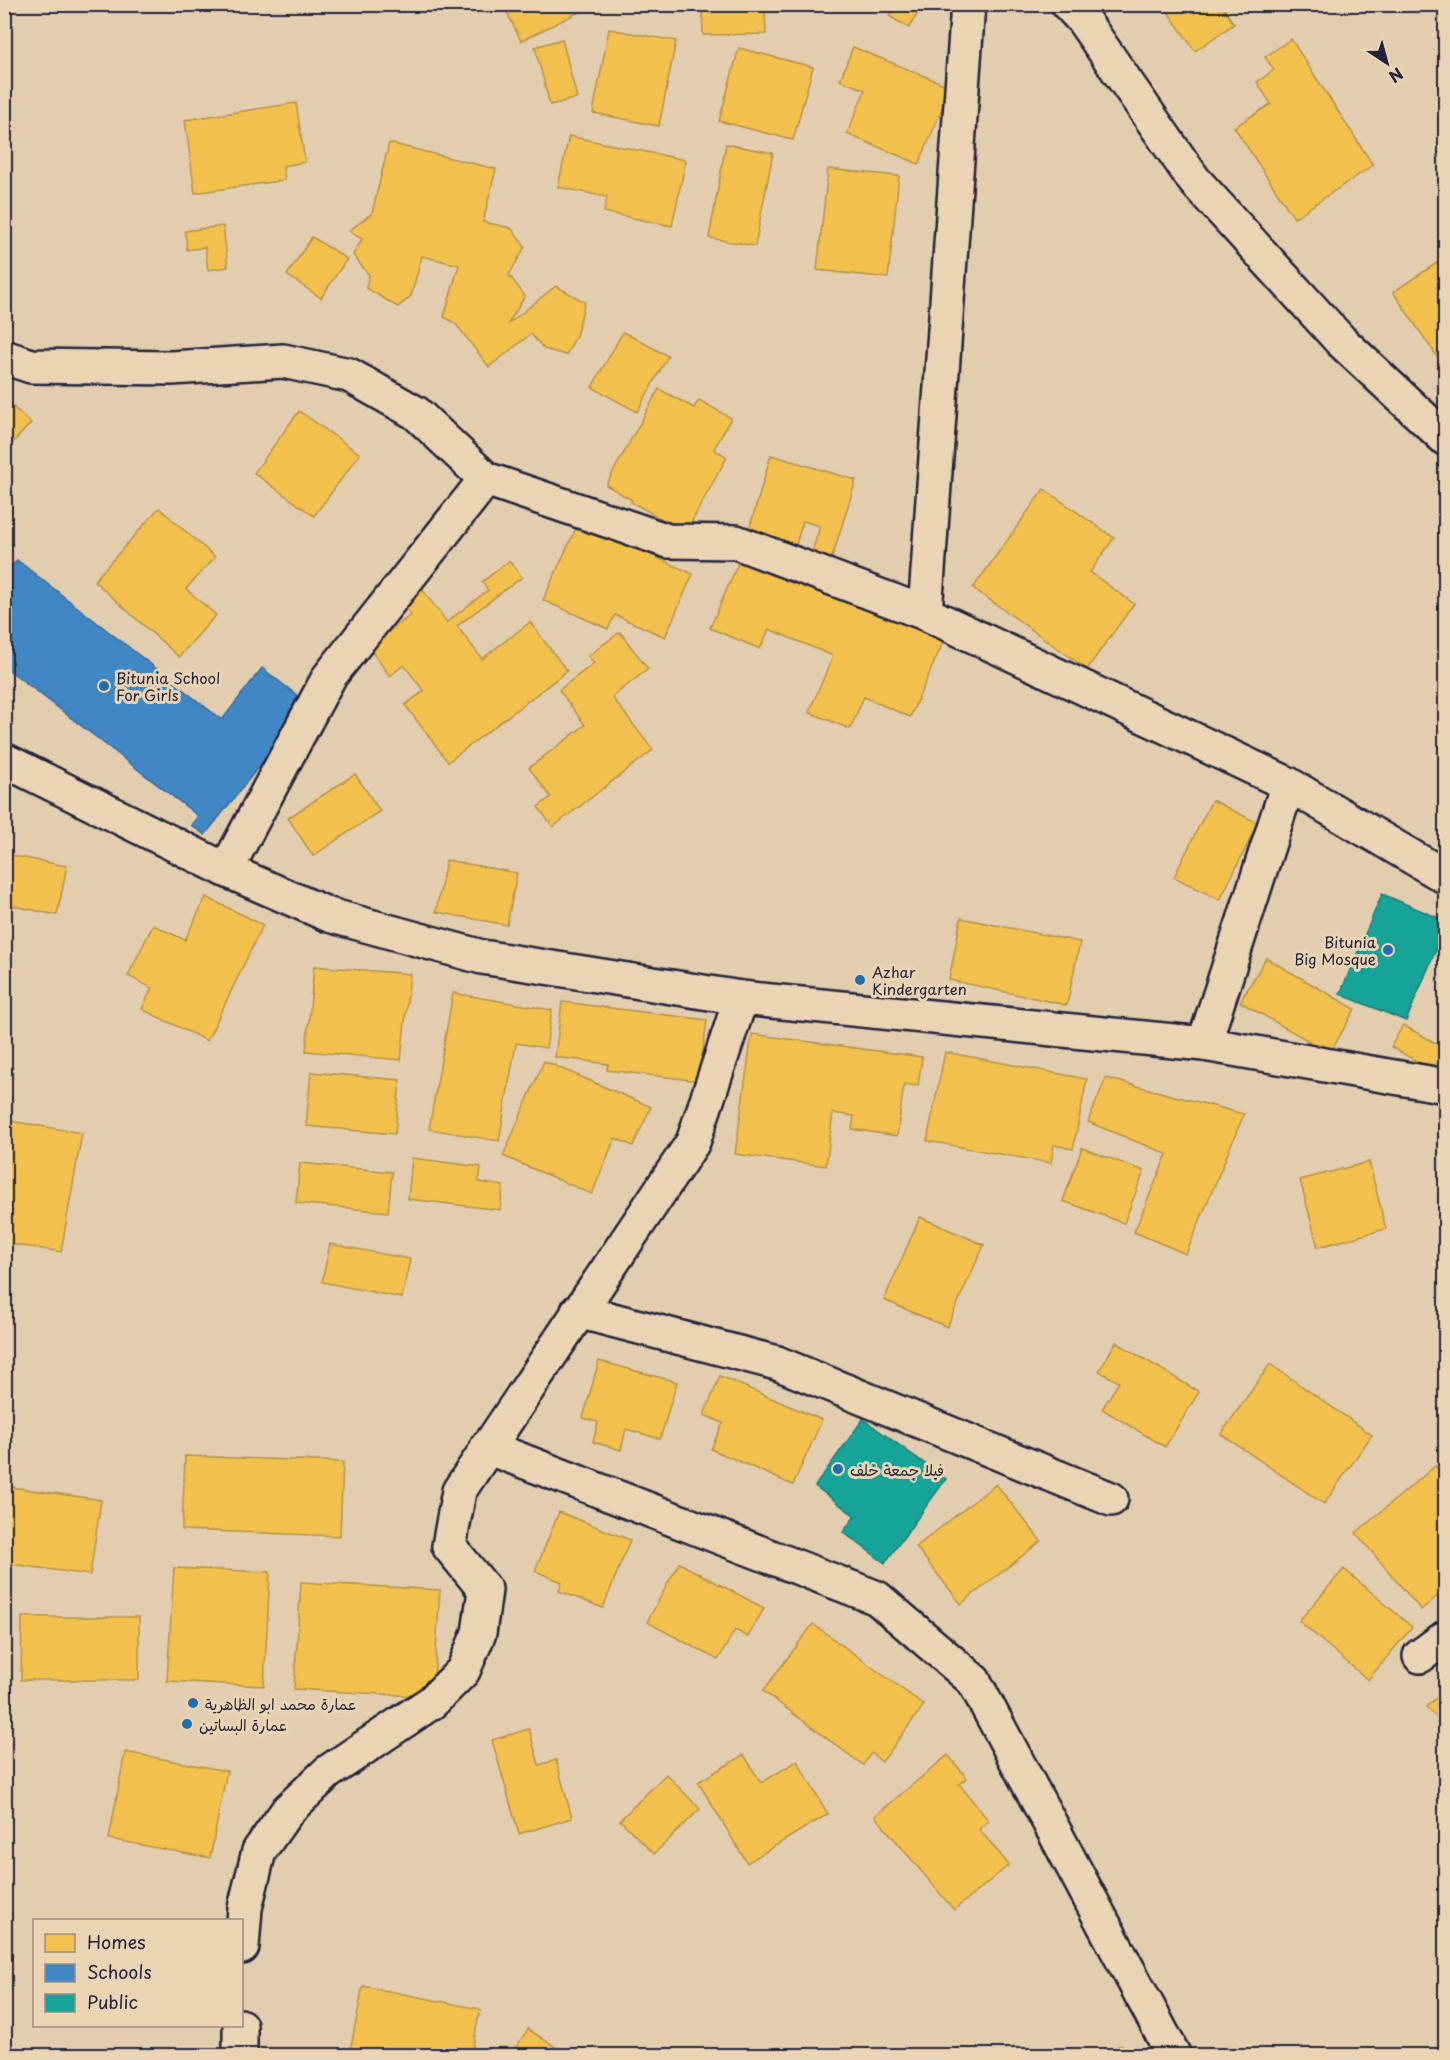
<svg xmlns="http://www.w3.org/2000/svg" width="1450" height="2060" viewBox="0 0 1450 2060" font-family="'Playpen Sans','Playpen Sans Arabic',sans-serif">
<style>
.homes{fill:#f2c14e;stroke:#b49148;stroke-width:1.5}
.schools{fill:#3f88c5;stroke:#36699c;stroke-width:1.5}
.public{fill:#17a398;stroke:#1a7c7c;stroke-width:1.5}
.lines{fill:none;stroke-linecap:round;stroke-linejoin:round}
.minor-casing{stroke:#22223b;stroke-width:38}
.minor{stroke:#ebd4b4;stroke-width:33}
.poi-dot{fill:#1f6fb2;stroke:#ebd4b4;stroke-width:2}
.labels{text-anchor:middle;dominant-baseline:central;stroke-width:6;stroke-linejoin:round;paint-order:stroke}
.poi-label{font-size:15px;fill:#22223b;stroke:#ebd4b4;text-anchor:start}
</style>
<rect width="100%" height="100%" fill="#e3cdaf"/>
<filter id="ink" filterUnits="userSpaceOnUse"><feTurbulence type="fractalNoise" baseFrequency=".0167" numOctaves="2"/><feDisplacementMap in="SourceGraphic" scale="12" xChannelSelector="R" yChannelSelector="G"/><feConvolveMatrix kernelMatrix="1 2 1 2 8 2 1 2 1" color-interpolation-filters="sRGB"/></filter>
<g filter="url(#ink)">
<!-- homes -->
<g class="homes">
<polygon points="503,4 595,4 521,41"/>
<polygon points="702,4 805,4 805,10 765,11 766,34 703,35"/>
<polygon points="896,4 923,4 909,28 889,16"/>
<polygon points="1179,4 1221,4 1234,24 1195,51 1168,12"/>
<polygon points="609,29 676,41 659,126 593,113"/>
<polygon points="562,39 577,98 550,105 535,47"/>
<polygon points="1291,39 1373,165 1294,218 1234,127 1271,104 1257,82 1274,70 1265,57"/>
<polygon points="853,47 951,87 919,164 847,134 865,90 840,80"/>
<polygon points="739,48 813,67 793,140 719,121"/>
<polygon points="296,103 305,162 283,166 285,180 195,193 185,120"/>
<polygon points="569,136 686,160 672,226 604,212 607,197 558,187"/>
<polygon points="389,143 496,169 483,222 511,228 525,247 509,275 525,296 508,324 556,286 585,302 576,336 566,355 544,349 531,334 489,367 455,323 444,317 459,265 422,256 411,296 398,307 366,288 369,275 353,255 362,239 349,231 372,213"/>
<polygon points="726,144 773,153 755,246 709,238"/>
<polygon points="828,169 899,176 888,278 817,270"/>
<polygon points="223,226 228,267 208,270 205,247 187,250 185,231"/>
<polygon points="312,237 347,259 321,298 287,275"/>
<polygon points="1446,257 1446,358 1440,361 1393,292"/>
<polygon points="623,332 668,356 637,412 592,387"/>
<polygon points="659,389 694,408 699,400 731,418 714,449 727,457 686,532 631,502 632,500 606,485"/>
<polygon points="4,399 31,423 4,452"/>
<polygon points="299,411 360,454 314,516 254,473"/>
<polygon points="771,455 856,480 831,561 811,555 820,526 803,521 794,551 747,537"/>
<polygon points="1044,489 1114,538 1090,572 1134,604 1087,669 973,588"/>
<polygon points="159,508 215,557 186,589 216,615 179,657 94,581"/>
<polygon points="579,522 693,574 665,637 615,615 608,629 543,600"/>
<polygon points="743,552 945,638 910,717 864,697 850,729 809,712 833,656 769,629 760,649 710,628"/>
<polygon points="509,561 522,577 457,626 482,659 530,622 567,671 448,762 405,705 424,691 404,665 390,676 368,647 411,615 403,604 422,589 447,622 488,590 482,582"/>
<polygon points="620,632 648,669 612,697 653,750 553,827 538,807 551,797 529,768 585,725 559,690 594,663 588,656"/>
<polygon points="355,774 380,811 313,856 288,818"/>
<polygon points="1212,800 1258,823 1220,900 1174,877"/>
<polygon points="4,854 67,866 57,915 4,904"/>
<polygon points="446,860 517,873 507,925 436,912"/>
<polygon points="206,897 263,925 207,1041 142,1009 152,988 128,976 153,925 185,940"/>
<polygon points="961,918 1080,942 1067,1005 949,980"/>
<polygon points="1266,958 1355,1009 1330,1053 1240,1002"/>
<polygon points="314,966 410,974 401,1060 306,1051"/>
<polygon points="453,993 552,1010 546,1048 516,1043 499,1141 429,1129"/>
<polygon points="562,1002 707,1020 699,1081 607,1070 608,1064 555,1057"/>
<polygon points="1403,1025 1446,1049 1446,1055 1436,1072 1391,1047"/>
<polygon points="752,1034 922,1057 918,1086 904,1084 897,1136 852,1129 854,1116 833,1113 826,1166 735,1154"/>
<polygon points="945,1052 1087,1079 1073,1149 1054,1145 1051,1163 927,1141"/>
<polygon points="544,1061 651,1107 633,1146 615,1138 592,1194 503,1156"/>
<polygon points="311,1072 400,1080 395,1134 306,1126"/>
<polygon points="1106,1078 1244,1114 1186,1254 1134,1232 1167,1154 1088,1122"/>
<polygon points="4,1120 82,1133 61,1252 4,1243"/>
<polygon points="1082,1148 1144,1171 1124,1223 1063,1201"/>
<polygon points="412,1158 481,1167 479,1182 503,1186 500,1210 408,1199"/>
<polygon points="1369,1162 1386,1229 1318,1247 1300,1180"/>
<polygon points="300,1163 392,1172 388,1212 296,1203"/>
<polygon points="920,1217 984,1245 947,1327 884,1300"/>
<polygon points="330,1244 410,1259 402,1298 322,1282"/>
<polygon points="1116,1342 1199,1392 1165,1447 1102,1409 1119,1382 1099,1371"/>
<polygon points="599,1361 677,1382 660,1439 626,1429 621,1450 593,1442 598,1422 583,1418"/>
<polygon points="1270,1364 1372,1435 1324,1504 1221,1434"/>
<polygon points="720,1376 822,1420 793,1485 711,1449 723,1423 704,1415"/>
<polygon points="185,1456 343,1462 340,1536 182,1530"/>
<polygon points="1435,1466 1446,1478 1446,1589 1421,1610 1356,1533"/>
<polygon points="996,1484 1041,1541 961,1604 916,1547"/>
<polygon points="4,1486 101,1500 90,1575 4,1563"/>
<polygon points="559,1512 630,1540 603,1608 559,1591 562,1582 535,1571"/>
<polygon points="679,1563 764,1608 748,1637 735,1630 718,1660 647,1622"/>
<polygon points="174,1568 270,1572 264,1686 167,1681"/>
<polygon points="1344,1569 1412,1627 1368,1680 1299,1621"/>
<polygon points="301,1582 440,1590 433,1697 294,1689"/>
<polygon points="22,1617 139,1617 139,1680 21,1680"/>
<polygon points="813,1624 924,1705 882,1762 871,1753 863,1765 763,1691"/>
<polygon points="1446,1689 1446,1727 1426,1707"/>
<polygon points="529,1729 539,1765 556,1760 572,1818 519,1834 492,1740"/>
<polygon points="125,1752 227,1771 210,1858 109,1839"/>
<polygon points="744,1755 761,1783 797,1761 828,1814 747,1863 698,1782"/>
<polygon points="948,1755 967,1778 959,1784 989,1821 979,1829 1009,1865 954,1910 875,1816"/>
<polygon points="666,1774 700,1809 654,1854 620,1820"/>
<polygon points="363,1986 480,2009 471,2056 349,2056"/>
<polygon points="528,2029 569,2056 510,2056"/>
<polygon points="1122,2045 1125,2056 1088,2056"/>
</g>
<!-- schools -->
<polygon class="schools" points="17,560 222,720 262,668 308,704 205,835 191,825 198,816 4,666 4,639 8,635 4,633 4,575"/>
<!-- public -->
<g class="public">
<polygon points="1382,894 1446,921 1446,926 1406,1021 1340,994"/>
<polygon points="863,1419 946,1479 885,1563 843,1532 855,1516 815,1486"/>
</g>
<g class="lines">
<defs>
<g id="minor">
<polyline points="1068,4 1083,20 1194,180 1341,341 1446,439"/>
<polyline points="4,357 31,366 171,368 283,361 349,375 416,413 486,479 668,541 736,542 925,613 1288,784 1446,877"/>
<polyline points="925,613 968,4"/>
<polyline points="4,760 226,870 329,915 482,957 741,998 1204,1044 1288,784"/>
<polyline points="226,870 329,677 486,479"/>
<polyline points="1204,1044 1446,1086"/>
<polyline points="578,1311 777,1363 1111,1499"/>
<polyline points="487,1447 877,1598 974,1681 1174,2056"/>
<polyline points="1420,1656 1446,1637"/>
<polyline points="242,1947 245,1908 259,1851 288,1810 328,1772 432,1702 463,1671 479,1633 485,1590 449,1546 459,1491 693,1142 741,998"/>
<polyline points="240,2056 240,2026"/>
</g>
</defs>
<!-- minor casing -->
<use href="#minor" class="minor-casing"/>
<!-- minor -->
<use href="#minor" class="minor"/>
</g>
</g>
<!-- markers -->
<g class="poi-dot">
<circle cx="104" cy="686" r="6"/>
<circle cx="1388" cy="950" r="6"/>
<circle cx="860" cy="980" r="6"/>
<circle cx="838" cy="1469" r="6"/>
<circle cx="193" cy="1703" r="6"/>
<circle cx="187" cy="1724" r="6"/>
</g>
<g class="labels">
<!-- poi labels -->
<g class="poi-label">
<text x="116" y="677">Bitunia School<tspan x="116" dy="17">For Girls</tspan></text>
<text x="1376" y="941" text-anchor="end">Bitunia<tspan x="1376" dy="17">Big Mosque</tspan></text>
<text x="872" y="971">Azhar<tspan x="872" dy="17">Kindergarten</tspan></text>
<text x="850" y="1469">فيلا جمعة خلف</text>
<text x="205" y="1703">عمارة محمد ابو الظاهرية</text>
<text x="199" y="1724">عمارة البساتين</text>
</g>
</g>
<!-- margin -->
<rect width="1450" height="2060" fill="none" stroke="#ebd4b4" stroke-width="24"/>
<rect x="12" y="12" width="1426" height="2036" fill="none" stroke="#22223b" stroke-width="2" filter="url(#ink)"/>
<!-- legend -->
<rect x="33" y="1919" width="210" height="108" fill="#ebd4b4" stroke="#9b8d84" stroke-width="1.5"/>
<rect x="45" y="1934" width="30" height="18" fill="#f2c14e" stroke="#9b8d84" stroke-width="1.5"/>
<text x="87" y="1949" font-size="18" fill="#22223b">Homes</text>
<rect x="45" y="1964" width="30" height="18" fill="#3f88c5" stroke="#9b8d84" stroke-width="1.5"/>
<text x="87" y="1979" font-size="18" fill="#22223b">Schools</text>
<rect x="45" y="1994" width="30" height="18" fill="#17a398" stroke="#9b8d84" stroke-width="1.5"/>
<text x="87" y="2009" font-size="18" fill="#22223b">Public</text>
<!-- north arrow -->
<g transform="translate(1387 63) rotate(144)" stroke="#ebd4b4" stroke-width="4.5" paint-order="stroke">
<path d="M0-4.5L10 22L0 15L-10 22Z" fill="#22223b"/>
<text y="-9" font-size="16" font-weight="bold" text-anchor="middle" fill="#22223b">N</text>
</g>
</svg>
